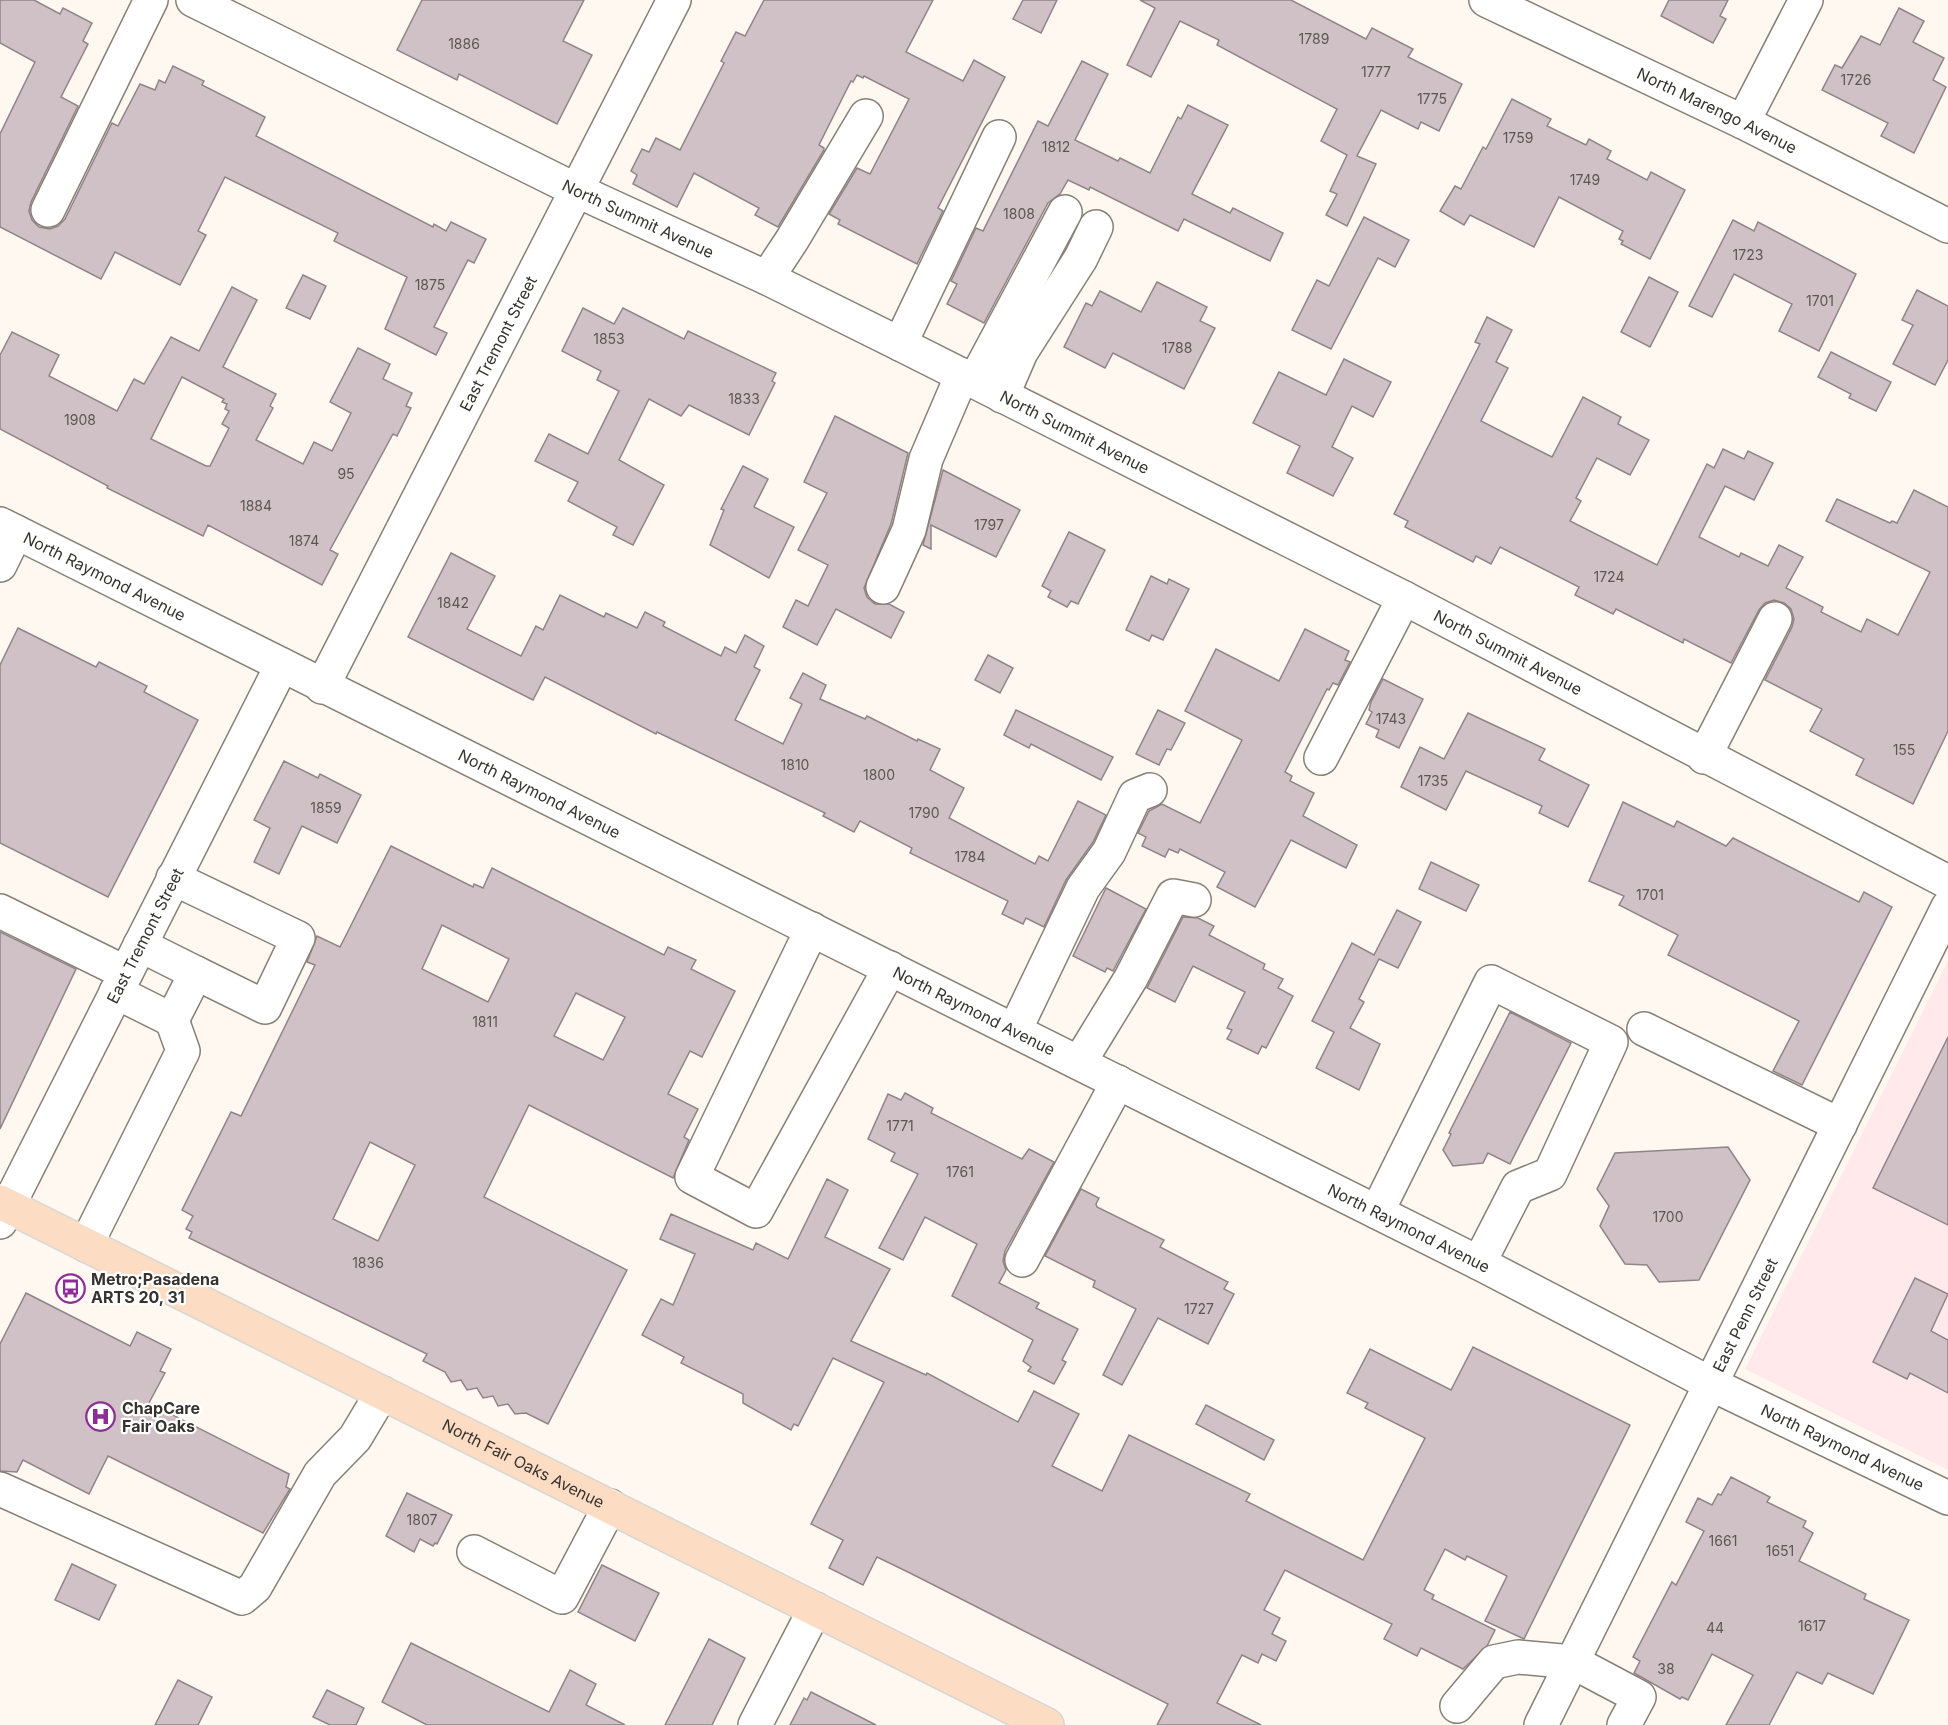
<svg xmlns="http://www.w3.org/2000/svg" width="1948" height="1725" viewBox="0 0 1948 1725" font-family="Inter,sans-serif">
<style>
.education{fill:#ffe9eb}
.building{fill:#cfc1c6;stroke:#918489;stroke-width:1.5;fill-rule:evenodd}
.lines{fill:none;stroke-linecap:round;stroke-linejoin:round}
.minor-casing{stroke:#878077;stroke-width:36}
.major-casing{stroke:#d7d6d5;stroke-width:36}
.minor{stroke:#fff;stroke-width:33}
.major{stroke:#fddcc4;stroke-width:33}
.labels{text-anchor:middle;dominant-baseline:central;stroke-width:4.5;stroke-linejoin:round;paint-order:stroke}
.number-label{font-size:14px;fill:#5c5655}
.street-label{font-size:16px;fill:#36332f;stroke:#fff}
.poi-label{font-size:16px;font-weight:bold;fill:#36332f;stroke:#fff;text-anchor:start}
</style>
<rect width="100%" height="100%" fill="#fff8f0"/>
<!-- education -->
<polygon class="education" points="1948,961 1948,1470 1745,1369"/>
<!-- building -->
<g class="building">
<polygon points="0,0 34,0 60,14 63,8 92,23 83,41 88,44 61,97 78,106 31,202 29,211 32,220 39,227 50,229 58,226 65,219 112,123 118,126 140,84 155,90 159,80 165,83 173,66 204,81 202,85 265,117 256,136 433,227 434,224 446,231 451,222 486,239 474,263 468,260 434,327 447,333 436,355 385,329 407,277 334,241 338,233 225,177 198,231 206,235 180,285 115,252 101,279 0,227 0,134 35,62 0,43"/>
<polygon points="422,0 584,0 563,41 592,55 557,124 459,74 457,80 397,50"/>
<polygon points="764,0 933,0 906,52 963,81 974,60 1005,77 938,208 943,211 917,264 838,224 840,220 829,214 857,168 870,174 909,99 864,76 863,78 857,75 853,82 851,81 819,145 824,148 824,150 778,227 755,215 759,208 694,173 677,207 633,184 637,175 631,171 642,149 649,152 656,138 680,150 724,63 721,61 736,32 745,36"/>
<polygon points="1023,0 1057,0 1041,33 1013,19"/>
<polygon points="1140,0 1291,0 1366,39 1372,28 1413,49 1408,57 1462,84 1439,131 1421,122 1418,129 1381,110 1379,114 1357,156 1376,164 1347,226 1326,215 1337,194 1330,191 1347,155 1321,141 1337,109 1217,45 1219,40 1180,21 1151,77 1127,65 1155,8"/>
<polygon points="1669,0 1728,0 1720,16 1726,19 1713,43 1661,16"/>
<polygon points="1899,8 1924,21 1913,42 1944,58 1933,80 1946,87 1914,153 1881,136 1888,123 1822,90 1835,65 1842,68 1861,36 1880,45"/>
<polygon points="1082,61 1108,74 1075,140 1118,161 1120,158 1150,173 1178,117 1181,119 1188,105 1228,125 1192,194 1230,213 1233,208 1283,233 1270,261 1184,219 1178,231 1090,187 1089,190 1068,180 1060,194 1048,203 984,323 947,304 957,284 951,281 976,228 983,231 1038,121 1048,126"/>
<polygon points="1512,99 1551,119 1547,126 1586,145 1589,139 1611,151 1607,159 1647,180 1651,172 1685,190 1650,259 1621,244 1623,241 1619,239 1623,231 1559,197 1534,247 1470,215 1464,225 1440,211 1455,186 1461,189 1483,147 1486,149"/>
<polygon points="1364,217 1409,240 1395,267 1378,258 1331,349 1292,330 1317,280 1329,286"/>
<polygon points="1733,220 1754,231 1758,222 1856,274 1819,351 1779,331 1792,304 1734,274 1712,317 1689,306"/>
<polygon points="303,275 326,286 310,319 286,308"/>
<polygon points="1649,277 1678,292 1650,347 1621,332"/>
<polygon points="1157,282 1207,307 1200,321 1215,328 1184,389 1113,353 1105,368 1064,347 1086,303 1092,306 1100,291 1141,312"/>
<path d="M232,287L257,300L223,367L276,394L270,406L273,408L256,440L303,464L314,442L332,451L351,413L330,402L358,348L390,364L383,379L412,393L406,406L411,408L397,436L393,434L330,550L338,554L322,585L208,525L203,536L107,488L108,486L0,429V355L12,332L59,355L49,376L117,411L134,379L144,384L171,337L199,351ZM182,377L224,399L222,402L227,404L225,409L229,411L222,424L229,428L210,466H206L151,439Z"/>
<polygon points="1917,290 1948,306 1948,360 1935,385 1893,364 1913,325 1902,320"/>
<polygon points="583,308 614,324 623,308 684,339 688,331 776,373 772,381 775,383 749,435 689,405 681,416 649,399 619,460 664,485 633,545 613,535 617,527 568,501 578,482 535,461 549,434 588,454 619,391 597,380 601,371 562,351"/>
<polygon points="1487,317 1512,330 1496,362 1508,368 1481,421 1552,457 1583,397 1621,417 1618,424 1649,440 1630,475 1597,458 1576,498 1581,501 1570,521 1657,565 1707,464 1714,468 1723,449 1744,459 1748,451 1773,463 1754,500 1725,486 1699,537 1739,557 1741,553 1768,566 1779,545 1803,557 1786,588 1823,607 1821,612 1861,632 1867,619 1898,635 1930,572 1826,521 1837,499 1890,523 1892,521 1897,523 1914,490 1948,507 1948,731 1913,804 1856,775 1864,759 1810,731 1822,709 1765,680 1792,627 1794,619 1791,609 1784,603 1774,600 1765,603 1759,610 1731,663 1684,639 1683,643 1616,609 1613,614 1575,595 1579,587 1500,547 1491,564 1476,556 1473,562 1405,527 1408,521 1394,514 1480,344 1475,342"/>
<polygon points="1831,352 1891,382 1876,411 1849,398 1851,394 1818,377"/>
<polygon points="1344,359 1391,382 1373,417 1352,406 1332,447 1353,458 1333,496 1287,473 1300,446 1253,423 1279,372 1326,395"/>
<polygon points="835,416 908,453 891,524 864,588 867,597 875,604 889,604 904,612 891,638 836,609 817,645 783,627 796,600 808,606 828,565 798,550 827,493 804,482"/>
<polygon points="743,466 768,479 754,507 794,527 769,578 710,545 724,510 721,509"/>
<polygon points="943,470 1020,510 996,557 931,525 931,549 923,545"/>
<polygon points="1069,532 1105,550 1078,604 1071,601 1067,607 1048,597 1051,591 1042,586"/>
<polygon points="451,553 495,576 467,629 521,656 536,626 543,630 560,595 604,617 606,613 637,628 645,612 665,622 663,626 721,656 725,647 736,653 745,635 764,646 754,667 760,670 735,720 783,744 802,704 790,698 803,673 826,685 820,699 865,719 867,716 917,741 918,739 940,749 930,770 964,788 949,818 1035,864 1039,856 1048,861 1078,801 1106,815 1093,842 1066,880 1044,927 1026,918 1023,924 1002,914 1008,901 910,853 912,848 860,821 854,832 823,816 825,813 657,732 656,734 545,677 533,700 408,637"/>
<polygon points="1151,576 1167,584 1169,579 1189,589 1163,640 1152,635 1149,641 1126,630"/>
<polygon points="18,628 96,667 99,662 147,686 144,692 198,720 108,897 0,843 0,665"/>
<polygon points="1305,629 1349,651 1345,660 1350,662 1338,685 1333,683 1329,690 1327,689 1285,772 1292,776 1290,781 1314,793 1303,816 1357,845 1346,868 1291,840 1255,907 1217,887 1225,872 1180,849 1178,853 1169,849 1165,857 1142,846 1146,837 1138,833 1149,811 1162,804 1200,823 1242,740 1185,711 1216,649 1279,681"/>
<polygon points="988,655 1013,668 1000,693 975,680"/>
<polygon points="1383,679 1423,699 1399,748 1376,737 1379,730 1366,724 1372,712 1369,710 1371,702"/>
<polygon points="1016,710 1113,757 1101,780 1031,744 1029,748 1004,735"/>
<polygon points="1158,710 1185,723 1171,750 1167,749 1159,765 1136,754"/>
<polygon points="1468,713 1545,749 1539,760 1589,785 1568,827 1539,813 1542,806 1466,771 1446,810 1401,787 1420,747 1444,759"/>
<polygon points="284,761 318,778 320,774 361,795 337,843 302,826 279,874 254,862 270,828 254,820"/>
<polygon points="1623,802 1674,827 1677,821 1726,846 1733,838 1859,902 1864,892 1892,907 1802,1085 1773,1071 1799,1021 1668,955 1678,935 1619,905 1624,896 1589,881"/>
<path d="M391,846L473,887L474,884L483,888L492,868L664,955L668,947L696,960L691,969L735,991L702,1057L690,1051L668,1094L698,1109L684,1137L689,1140L673,1178L529,1105L484,1197L627,1270L548,1424L526,1413L515,1414L508,1404L498,1406L493,1396L483,1398L477,1388L467,1390L461,1380L451,1382L445,1372L423,1361L427,1354L189,1238L192,1232L186,1229L193,1216L182,1210L231,1112L241,1116L315,965L307,962L317,936L340,947ZM442,925L509,959L488,1002L422,969ZM576,993L625,1017L603,1060L554,1036ZM370,1142L415,1165L378,1241L333,1219Z"/>
<polygon points="1431,862 1479,885 1466,911 1419,889"/>
<polygon points="1106,888 1146,909 1113,971 1107,968 1105,972 1073,956"/>
<polygon points="1397,910 1421,922 1398,968 1379,959 1359,999 1364,1002 1350,1028 1380,1044 1359,1090 1316,1068 1334,1032 1312,1021 1352,943 1374,955"/>
<polygon points="1183,917 1198,918 1214,926 1209,935 1265,964 1263,969 1283,979 1278,988 1293,996 1266,1048 1262,1046 1258,1054 1227,1039 1232,1030 1227,1028 1245,992 1193,966 1175,1002 1147,988"/>
<polygon points="0,932 76,969 0,1129"/>
<polygon points="1510,1012 1571,1043 1510,1164 1488,1153 1483,1163 1453,1166 1443,1150 1451,1134 1449,1133"/>
<polygon points="1948,1037 1948,1225 1873,1188"/>
<polygon points="905,1093 933,1108 931,1113 1022,1159 1029,1149 1054,1162 1005,1251 1003,1261 1006,1270 999,1283 1039,1303 1036,1308 1078,1329 1062,1360 1066,1362 1054,1384 1028,1371 1031,1367 1023,1361 1033,1340 952,1296 977,1244 925,1217 903,1260 879,1248 918,1174 891,1161 895,1153 868,1139 888,1094 901,1100"/>
<polygon points="1728,1147 1750,1180 1699,1280 1659,1282 1647,1265 1625,1264 1600,1226 1609,1206 1597,1189 1615,1153"/>
<polygon points="827,1179 848,1190 825,1237 890,1269 851,1341 926,1375 927,1373 1018,1422 1034,1391 1079,1414 1052,1466 1102,1491 1129,1435 1250,1494 1246,1501 1363,1560 1425,1438 1365,1408 1368,1403 1347,1393 1370,1349 1451,1390 1473,1347 1630,1425 1524,1639 1485,1621 1507,1576 1467,1556 1465,1560 1445,1549 1424,1590 1434,1595 1432,1599 1495,1630 1487,1646 1463,1669 1421,1648 1417,1656 1384,1639 1392,1624 1285,1570 1264,1610 1280,1618 1272,1634 1286,1641 1276,1661 1262,1654 1258,1663 1242,1655 1217,1703 1261,1725 1157,1725 1168,1704 910,1573 877,1557 863,1585 829,1568 843,1540 811,1524 884,1382 833,1358 798,1426 794,1424 791,1430 743,1403 743,1394 681,1363 684,1357 642,1335 661,1299 673,1305 695,1254 660,1239 671,1214 753,1250 756,1243 788,1259"/>
<polygon points="1081,1189 1099,1198 1096,1204 1097,1207 1164,1240 1160,1247 1228,1282 1224,1289 1234,1294 1208,1344 1158,1318 1122,1385 1103,1375 1136,1309 1093,1287 1095,1281 1045,1256"/>
<polygon points="1915,1278 1948,1294 1931,1331 1948,1340 1948,1393 1910,1373 1907,1379 1873,1362"/>
<polygon points="26,1293 130,1346 137,1332 171,1349 160,1371 165,1373 149,1403 289,1474 286,1487 290,1489 263,1533 108,1456 89,1494 23,1460 17,1472 0,1471 0,1344"/>
<polygon points="1206,1405 1274,1440 1264,1460 1196,1424"/>
<polygon points="1731,1477 1770,1497 1767,1502 1806,1521 1803,1527 1813,1533 1799,1561 1866,1594 1864,1599 1909,1620 1873,1694 1828,1673 1822,1684 1797,1672 1769,1725 1726,1725 1753,1675 1712,1654 1688,1700 1682,1697 1680,1699 1634,1673 1640,1661 1633,1657 1672,1582 1676,1585 1704,1531 1686,1522 1698,1498 1712,1505 1718,1494 1721,1495"/>
<polygon points="407,1493 452,1515 437,1544 435,1543 433,1546 420,1539 414,1552 386,1536"/>
<polygon points="72,1564 116,1585 99,1620 55,1600"/>
<polygon points="602,1565 659,1593 635,1641 578,1612"/>
<polygon points="709,1639 745,1658 712,1725 665,1725"/>
<polygon points="411,1643 549,1712 570,1670 596,1684 586,1705 625,1725 427,1725 382,1702"/>
<polygon points="178,1680 212,1697 198,1725 155,1725"/>
<polygon points="327,1690 364,1708 356,1725 330,1725 313,1717"/>
<polygon points="811,1692 876,1725 790,1725 804,1698 807,1700"/>
</g>
<g class="lines">
<defs>
<g id="minor">
<path id="s1" d="M193,0L578,191L767,278L900,344L1404,598L1948,882"/>
<path id="s2" d="M1486,0L1743,122L1948,226"/>
<polyline points="1743,122 1806,0"/>
<polyline points="48,210 151,0"/>
<polyline points="767,278 792,240 866,116"/>
<polyline points="900,344 999,137"/>
<polyline points="974,382 1065,212"/>
<polyline points="1002,396 1021,352 1081,258 1096,227"/>
<path id="s3" d="M0,524L1479,1263L1711,1384L1948,1498"/>
<polyline points="0,565 16,532"/>
<polyline points="883,587 909,530 926,459 962,375"/>
<path id="s4" d="M322,687L674,0"/>
<polyline points="1704,757 1775,619"/>
<polyline points="1321,758 1404,598"/>
<polyline points="173,878 298,938 265,1007 196,973"/>
<polyline points="0,911 126,973"/>
<polyline points="812,929 692,1177 756,1211 890,968"/>
<polyline points="116,992 172,1020 196,973 140,945"/>
<polyline points="1644,1029 1840,1125"/>
<polyline points="1015,1030 1083,888 1109,852 1135,796 1150,790"/>
<polyline points="1079,1063 1131,978 1173,896 1194,900"/>
<polyline points="1377,1212 1491,982 1611,1042 1550,1174 1518,1187 1479,1263"/>
<path id="s5" d="M0,1222L282,665"/>
<polyline points="86,1245 183,1051 172,1020"/>
<polyline points="1022,1260 1118,1082"/>
<polyline points="0,1489 242,1598 255,1587 320,1474 355,1438 382,1393"/>
<polyline points="474,1552 562,1597 610,1506"/>
<polyline points="1457,1706 1494,1662 1518,1657 1573,1662 1639,1697 1624,1725"/>
<polyline points="755,1725 815,1609"/>
<path id="s6" d="M1541,1725L1948,907"/>
</g>
<g id="major">
<path id="s7" d="M0,1202L1047,1725"/>
</g>
</defs>
<!-- minor casing -->
<use href="#minor" class="minor-casing"/>
<!-- major casing -->
<use href="#major" class="major-casing"/>
<!-- minor -->
<use href="#minor" class="minor"/>
<!-- major -->
<use href="#major" class="major"/>
</g>
<!-- icons -->
<defs>
<symbol id="bus-ring" viewBox="-11 -11 22 22"><circle r="9.5" fill="#fff" stroke="#8d2e97" stroke-width="1.5"/><path d="M-5-6H5V4H4V6H2V4H-2V6H-4V4H-5ZM-3.5-4V0h7V-4ZM-3.5 1.2v1.5H-2V1.2ZM2 1.2v1.5H3.5V1.2Z" fill="#8d2e97"/></symbol>
<symbol id="hospital-ring" viewBox="-11 -11 22 22"><circle r="9.5" fill="#fff" stroke="#8d2e97" stroke-width="1.5"/><path d="M-5-5h3v3.5h4V-5h3V5h-3V1.5h-4V5h-3Z" fill="#8d2e97"/></symbol>
</defs>
<g fill-rule="evenodd">
<use href="#bus-ring" x="54" y="1272" width="33" height="33"/>
<use href="#hospital-ring" x="84" y="1400" width="33" height="33"/>
</g>
<g class="labels">
<!-- number labels -->
<g class="number-label">
<text x="1314" y="38">1789</text>
<text x="464" y="43">1886</text>
<text x="1376" y="71">1777</text>
<text x="1856" y="79">1726</text>
<text x="1432" y="98">1775</text>
<text x="1518" y="137">1759</text>
<text x="1056" y="146">1812</text>
<text x="1585" y="179">1749</text>
<text x="1019" y="213">1808</text>
<text x="1748" y="254">1723</text>
<text x="430" y="284">1875</text>
<text x="1820" y="300">1701</text>
<text x="609" y="338">1853</text>
<text x="1177" y="347">1788</text>
<text x="744" y="398">1833</text>
<text x="80" y="419">1908</text>
<text x="346" y="473">95</text>
<text x="256" y="505">1884</text>
<text x="989" y="524">1797</text>
<text x="304" y="540">1874</text>
<text x="1609" y="576">1724</text>
<text x="453" y="602">1842</text>
<text x="1391" y="718">1743</text>
<text x="1904" y="749">155</text>
<text x="795" y="764">1810</text>
<text x="879" y="774">1800</text>
<text x="1433" y="780">1735</text>
<text x="326" y="807">1859</text>
<text x="924" y="812">1790</text>
<text x="970" y="856">1784</text>
<text x="1650" y="894">1701</text>
<text x="485" y="1021">1811</text>
<text x="900" y="1125">1771</text>
<text x="960" y="1171">1761</text>
<text x="1668" y="1216">1700</text>
<text x="368" y="1262">1836</text>
<text x="1199" y="1308">1727</text>
<text x="422" y="1519">1807</text>
<text x="1723" y="1540">1661</text>
<text x="1780" y="1550">1651</text>
<text x="1812" y="1625">1617</text>
<text x="1715" y="1627">44</text>
<text x="1666" y="1668">38</text>
</g>
<!-- street labels -->
<g class="street-label">
<text stroke="none"><textPath href="#s2" startOffset="256">North Marengo Avenue</textPath></text>
<text stroke="none"><textPath href="#s1" startOffset="496">North Summit Avenue</textPath></text>
<text stroke="none"><textPath href="#s4" startOffset="386">East Tremont Street</textPath></text>
<text stroke="none"><textPath href="#s1" startOffset="982">North Summit Avenue</textPath></text>
<text stroke="none"><textPath href="#s3" startOffset="117">North Raymond Avenue</textPath></text>
<text stroke="none"><textPath href="#s1" startOffset="1468">North Summit Avenue</textPath></text>
<text stroke="none"><textPath href="#s3" startOffset="603">North Raymond Avenue</textPath></text>
<text stroke="none"><textPath href="#s5" startOffset="321">East Tremont Street</textPath></text>
<text stroke="none"><textPath href="#s3" startOffset="1089">North Raymond Avenue</textPath></text>
<text stroke="none"><textPath href="#s3" startOffset="1575">North Raymond Avenue</textPath></text>
<text stroke="none"><textPath href="#s6" startOffset="458">East Penn Street</textPath></text>
<text stroke="none"><textPath href="#s3" startOffset="2061">North Raymond Avenue</textPath></text>
<text stroke="none"><textPath href="#s7" startOffset="585">North Fair Oaks Avenue</textPath></text>
</g>
<!-- poi labels -->
<g class="poi-label">
<text x="91" y="1279">Metro;Pasadena<tspan x="91" dy="18">ARTS 20, 31</tspan></text>
<text x="122" y="1408">ChapCare<tspan x="122" dy="18">Fair Oaks</tspan></text>
</g>
</g>
</svg>
